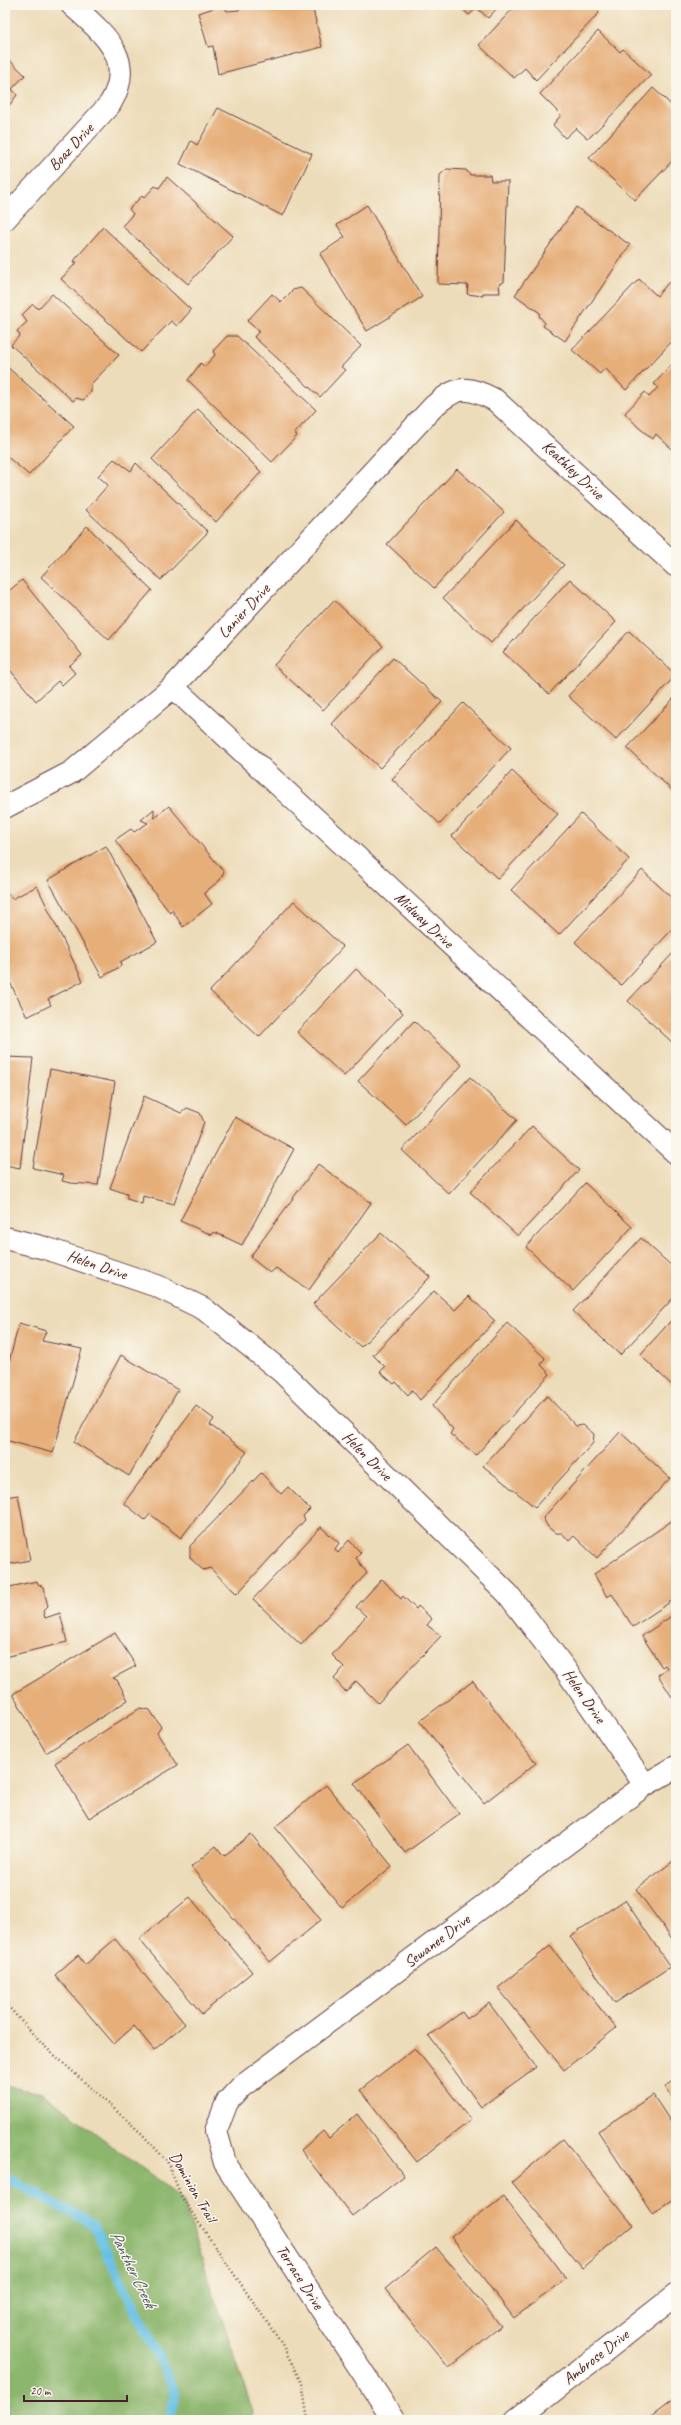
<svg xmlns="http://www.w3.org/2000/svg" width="681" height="2425" viewBox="0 0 681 2425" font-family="Caveat,sans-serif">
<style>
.forest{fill:#8cb66d;stroke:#6b6a4c}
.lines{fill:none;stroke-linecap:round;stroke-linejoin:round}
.stream{stroke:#65c0e3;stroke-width:10}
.building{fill:#e6ae79}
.minor-casing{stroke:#623b40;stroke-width:24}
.path{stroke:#623b40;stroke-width:2.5;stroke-dasharray:1 3;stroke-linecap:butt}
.minor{stroke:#fff;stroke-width:22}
.labels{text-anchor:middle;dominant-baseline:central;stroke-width:3;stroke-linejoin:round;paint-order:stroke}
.street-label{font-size:16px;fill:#4a1f2b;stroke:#fbf7ec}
.water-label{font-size:17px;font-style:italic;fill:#53576b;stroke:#fbf7ec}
</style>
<rect width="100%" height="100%" fill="#fbf7ec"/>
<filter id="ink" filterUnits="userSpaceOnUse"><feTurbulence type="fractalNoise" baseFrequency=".025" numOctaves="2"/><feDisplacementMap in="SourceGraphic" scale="8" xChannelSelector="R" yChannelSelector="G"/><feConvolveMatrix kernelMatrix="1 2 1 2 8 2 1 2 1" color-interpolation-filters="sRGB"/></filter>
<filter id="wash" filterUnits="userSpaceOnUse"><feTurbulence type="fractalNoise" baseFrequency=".012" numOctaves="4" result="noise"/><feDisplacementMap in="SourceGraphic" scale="16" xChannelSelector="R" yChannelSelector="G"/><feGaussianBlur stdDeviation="0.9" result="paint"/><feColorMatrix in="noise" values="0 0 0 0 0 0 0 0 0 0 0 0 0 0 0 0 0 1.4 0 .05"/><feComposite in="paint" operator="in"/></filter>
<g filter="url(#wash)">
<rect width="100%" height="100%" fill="#eddcb9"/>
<!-- forest -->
<polygon class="forest" points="5,2086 42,2093 182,2198 253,2412 253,2420 8,2420 8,2360 5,2354"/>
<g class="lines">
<!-- stream -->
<polyline class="stream" points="5,2177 93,2224 175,2392 169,2420"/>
</g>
<g id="blocks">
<!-- building -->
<g class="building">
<polygon points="224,5 227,11 239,10 238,5 312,5 322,47 218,74 213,46 208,47 198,13"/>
<polygon points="458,5 500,5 488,18 477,8 469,15"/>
<polygon points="516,5 591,5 599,13 536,80 525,68 514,78 479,45"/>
<polygon points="598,31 620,52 623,49 651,75 588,139 576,128 565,138 553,125 561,115 540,94"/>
<polygon points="5,56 25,75 12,89 17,95 8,107 5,105"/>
<polygon points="653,88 676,109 676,157 635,200 589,158"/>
<polygon points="218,108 312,154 283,216 180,164 191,141 197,145"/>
<polygon points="447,169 466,170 470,175 490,175 491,181 508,181 504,282 499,284 500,293 483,293 483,296 467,294 468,285 438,284 440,175"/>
<polygon points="167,177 233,236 188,284 122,226 133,214 129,209 142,196 144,198 155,186 159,188"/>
<polygon points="367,205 422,297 367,331 320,254 345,237 337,225"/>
<polygon points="576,207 630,245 565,341 543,326 545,323 539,316 540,313 515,295"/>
<polygon points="103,227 191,310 177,326 171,321 141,352 61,279 77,262 73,262"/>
<polygon points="639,279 657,296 669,282 676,289 676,337 626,390 605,368 600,374 572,350"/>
<polygon points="301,288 361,346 341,367 345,370 320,397 254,337 259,331 247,321 272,294 281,302 293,290"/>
<polygon points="52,294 119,355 91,384 91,392 83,400 76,398 73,401 11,345 20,335 17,331 27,322 22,315 33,304 38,309"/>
<polygon points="227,336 237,336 316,410 295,433 297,436 272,462 188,380 201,363 204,367 215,355 213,351"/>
<polygon points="676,360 676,453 656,434 653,439 638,427 625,413 645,392 649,397 658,387 654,384"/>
<polygon points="5,365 74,426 29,475 5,455"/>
<polygon points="198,409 261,472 216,522 152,459"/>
<polygon points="114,459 131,471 136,463 208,532 161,580 86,510 108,485 98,476"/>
<polygon points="457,469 504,512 434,588 387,544"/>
<polygon points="516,520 564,565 491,643 443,598"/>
<polygon points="87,526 152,590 109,640 41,577"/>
<polygon points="570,579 616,622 549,694 503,652"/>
<polygon points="22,580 82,655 69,666 75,673 62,685 58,681 36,701 5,664 5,594"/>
<polygon points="334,600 383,646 323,710 274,665"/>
<polygon points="629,631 676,675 616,740 568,696"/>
<polygon points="393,658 442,702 380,768 332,724"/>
<polygon points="676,696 676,790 674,792 627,748"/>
<polygon points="463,703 511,748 440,824 392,779"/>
<polygon points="512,771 558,814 498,879 452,836"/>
<polygon points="169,806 224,872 220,880 204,893 212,904 183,927 172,910 170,913 115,840 131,829 134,832 148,823 141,820 154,809 154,818"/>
<polygon points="581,814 629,859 559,935 511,890"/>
<polygon points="106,846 157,942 120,962 121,966 102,977 48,880"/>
<polygon points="642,870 676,902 676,925 621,985 575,942"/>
<polygon points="37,886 83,981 48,999 51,1005 27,1017 5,972 5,894 8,893 12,899"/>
<polygon points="294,901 343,947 259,1037 210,991"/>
<polygon points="676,950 676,1046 628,1001"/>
<polygon points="356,969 403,1013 344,1076 297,1032"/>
<polygon points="414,1021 462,1065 406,1125 358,1081"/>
<polygon points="5,1057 33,1058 20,1168 5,1165"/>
<polygon points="50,1069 115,1082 98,1185 71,1183 62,1181 64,1175 33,1168"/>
<polygon points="470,1077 517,1120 449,1194 402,1150"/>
<polygon points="144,1096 181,1113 187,1108 200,1113 204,1122 174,1204 143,1196 142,1204 127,1199 127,1194 110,1188"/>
<polygon points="235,1117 294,1149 242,1245 214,1232 212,1235 180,1221"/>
<polygon points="532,1126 579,1170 518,1236 470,1192"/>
<polygon points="318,1164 371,1203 309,1290 276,1268 270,1273 250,1257"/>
<polygon points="585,1183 632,1227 573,1291 526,1247"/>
<polygon points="381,1233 430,1277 361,1347 313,1304"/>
<polygon points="641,1238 676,1270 676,1295 620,1355 573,1311"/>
<polygon points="434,1291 455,1310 469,1296 495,1321 420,1400 412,1390 408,1395 396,1382 394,1384 380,1372 385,1367 373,1355"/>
<polygon points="676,1315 676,1389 640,1355"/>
<polygon points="19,1323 46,1331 42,1341 82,1349 53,1453 5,1440 5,1378"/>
<polygon points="507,1323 545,1358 541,1365 550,1374 476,1455 450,1434 453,1429 432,1406"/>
<polygon points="121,1355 178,1390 129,1476 74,1442"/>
<polygon points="547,1396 576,1426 583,1425 594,1434 593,1443 535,1507 483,1466"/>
<polygon points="196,1406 214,1419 210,1425 247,1452 181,1538 150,1514 145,1520 124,1503"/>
<polygon points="620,1432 670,1478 597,1558 574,1536 569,1541 562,1533 555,1533 548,1527 543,1518"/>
<polygon points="261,1473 281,1494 288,1487 310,1509 303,1516 305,1520 237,1594 210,1568 203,1570 190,1558 190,1546"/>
<polygon points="18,1495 30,1560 5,1565 5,1497"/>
<polygon points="676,1518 676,1598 633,1627 612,1594 607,1597 594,1574"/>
<polygon points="321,1527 339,1543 335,1549 338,1553 349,1540 361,1553 356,1558 367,1573 301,1645 253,1599"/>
<polygon points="382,1579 401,1599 403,1596 416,1609 418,1606 432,1619 427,1625 441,1636 378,1703 356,1681 346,1692 334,1679 344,1667 332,1655 366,1616 356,1607"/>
<polygon points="37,1581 38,1584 43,1587 48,1606 43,1611 45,1618 60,1613 67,1642 5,1657 5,1588"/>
<polygon points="676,1613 676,1694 672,1697 658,1675 667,1668 665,1665 662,1667 642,1636"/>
<polygon points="115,1633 136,1666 113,1678 117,1680 128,1700 46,1753 13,1694"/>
<polygon points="473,1681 536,1763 484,1803 420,1721"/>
<polygon points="140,1708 150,1710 161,1727 157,1733 178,1765 89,1818 55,1763"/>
<polygon points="408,1745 459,1814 405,1853 354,1783"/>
<polygon points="326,1785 392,1866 342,1908 275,1827"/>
<polygon points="251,1834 321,1920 270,1962 191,1867 216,1846 224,1856"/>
<polygon points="676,1859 676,1944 636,1889"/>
<polygon points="190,1897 252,1972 202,2014 139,1939"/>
<polygon points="625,1900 670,1967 615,2003 570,1936"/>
<polygon points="115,1939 185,2024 154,2050 134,2026 114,2044 55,1975 78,1955 85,1965"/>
<polygon points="550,1946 616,2028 564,2070 498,1988"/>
<polygon points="489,2003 536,2067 481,2107 429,2036 462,2012 467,2019"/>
<polygon points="415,2048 471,2120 417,2162 360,2090"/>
<polygon points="676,2079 676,2102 665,2087"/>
<polygon points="653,2095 676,2130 676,2197 652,2213 598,2131"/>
<polygon points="357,2114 404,2176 352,2216 301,2150 323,2131 329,2138"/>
<polygon points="563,2139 633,2225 582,2268 512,2182"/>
<polygon points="503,2196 566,2279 514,2318 451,2236"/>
<polygon points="436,2247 501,2326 449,2368 385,2289"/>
<polygon points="676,2398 676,2420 647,2420"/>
</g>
</g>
</g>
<g filter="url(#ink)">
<use href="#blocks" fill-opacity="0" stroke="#623b40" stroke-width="1"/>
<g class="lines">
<defs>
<g id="minor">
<path d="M5,219L110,104C137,59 104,34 72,5"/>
<polyline points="173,687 676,1153"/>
<path d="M5,807L72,772L173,687L434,406C458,385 467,386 495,400L676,566"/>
<polyline points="5,1238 45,1248 157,1286 204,1309 282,1372 508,1594 565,1669 645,1785"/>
<polyline points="394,2420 225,2163 216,2131 227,2102 241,2087 645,1785 676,1767"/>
<polyline points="516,2420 676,2295"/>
</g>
</defs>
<!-- minor casing -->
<use href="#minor" class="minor-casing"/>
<!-- path -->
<polyline class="path" points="5,2003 41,2043 141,2133 167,2161 182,2198 282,2344 302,2384 308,2420"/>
<!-- minor -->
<use href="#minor" class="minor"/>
</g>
</g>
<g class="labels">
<!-- street labels -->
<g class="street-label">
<text transform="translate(71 147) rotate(-47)">Boaz Drive</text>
<text transform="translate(573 470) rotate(43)">Keathley Drive</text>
<text transform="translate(244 611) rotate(-47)">Lanier Drive</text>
<text transform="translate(424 920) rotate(43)">Midway Drive</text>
<text transform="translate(97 1265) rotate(19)">Helen Drive</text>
<text transform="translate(367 1456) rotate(45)">Helen Drive</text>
<text transform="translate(584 1696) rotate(55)">Helen Drive</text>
<text transform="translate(437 1941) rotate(-37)">Sewanee Drive</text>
<text transform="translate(193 2187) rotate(60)">Dominion Trail</text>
<text transform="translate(300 2277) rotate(57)">Terrace Drive</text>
<text transform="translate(596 2357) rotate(-38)">Ambrose Drive</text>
</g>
<!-- water labels -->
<g class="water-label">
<text transform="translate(133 2269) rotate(64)">Panther Creek</text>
</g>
</g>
<!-- margin -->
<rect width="681" height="2425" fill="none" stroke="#fbf7ec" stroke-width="20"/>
<!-- scale -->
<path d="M24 2395v6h103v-6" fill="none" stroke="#4a1f2b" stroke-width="2"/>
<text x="30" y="2395" font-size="12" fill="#4a1f2b" stroke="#fbf7ec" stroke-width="3" paint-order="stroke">20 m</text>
</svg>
